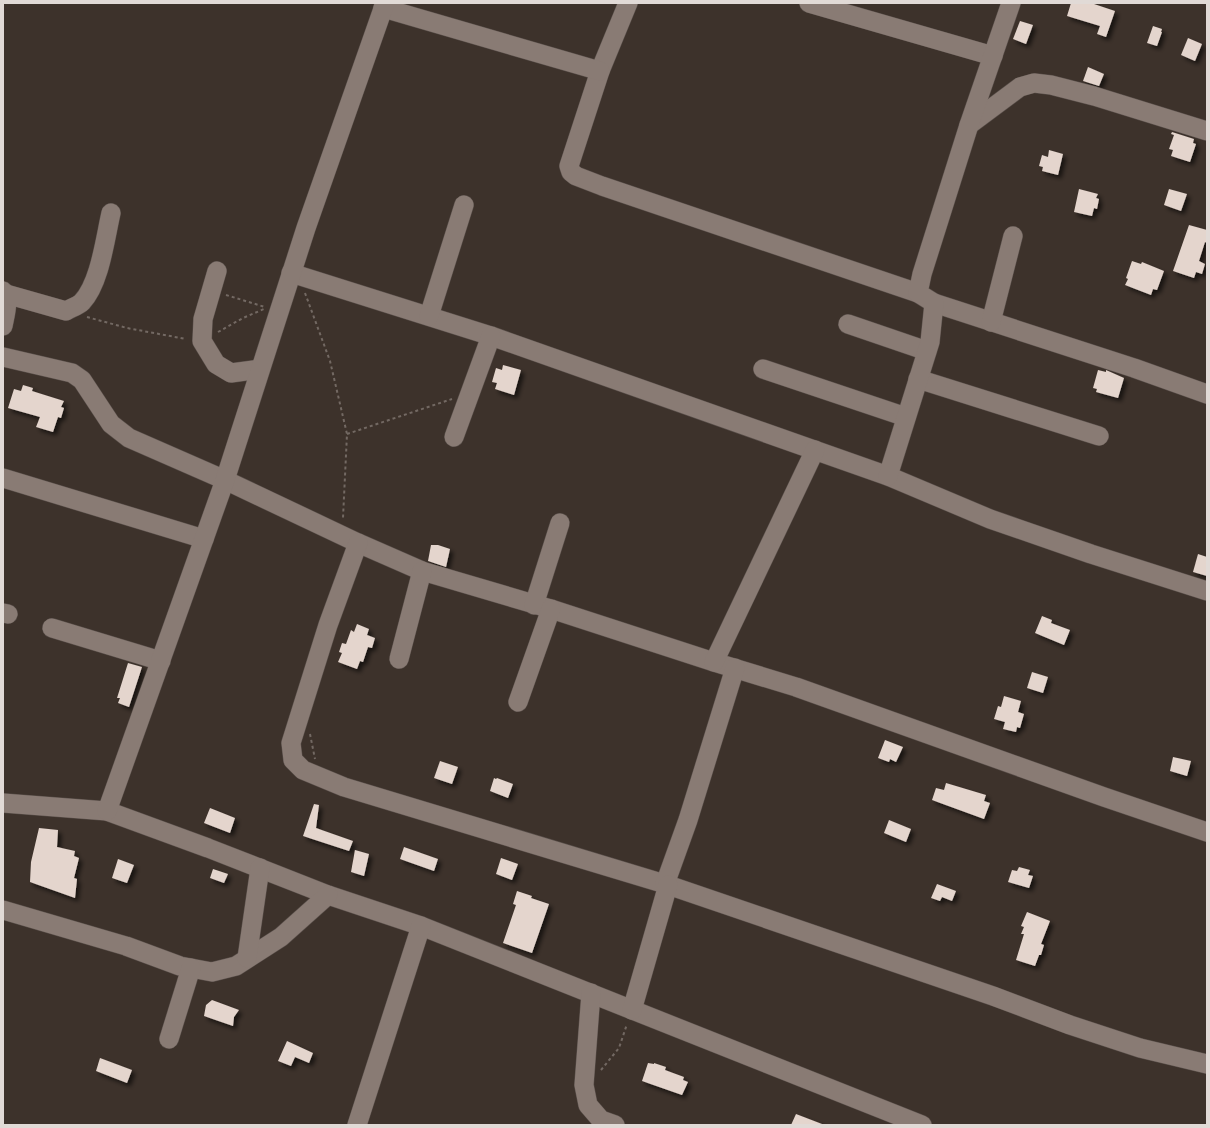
<svg xmlns="http://www.w3.org/2000/svg" width="1210" height="1128" viewBox="0 0 1210 1128" font-family="'Alegreya Sans',sans-serif">
<style>
.building{fill:#e4d5cd;filter:url(#shadow)}
.lines{fill:none;stroke-linecap:round;stroke-linejoin:round}
.minor-casing{stroke:#594f4a;stroke-width:20}
.path{stroke:#736963;stroke-width:2;stroke-dasharray:3 3;stroke-linecap:butt}
.minor{stroke:#897b74;stroke-width:19}
</style>
<defs>
<filter id="shadow"><feDropShadow dx="3.5" dy="3.5" stdDeviation="2" flood-color="#0009"/></filter>
</defs>
<rect width="100%" height="100%" fill="#3d322b"/>
<!-- building -->
<g class="building">
<polygon points="1071,3 1091,3 1115,11 1106,37 1097,34 1100,26 1067,16"/>
<polygon points="1020,21 1033,25 1026,44 1013,39"/>
<polygon points="1153,26 1162,29 1161,32 1162,32 1157,46 1147,43"/>
<polygon points="1188,38 1202,44 1195,61 1181,55"/>
<polygon points="1088,67 1104,74 1099,86 1083,81"/>
<polygon points="1172,132 1194,139 1193,143 1196,144 1190,162 1171,156 1173,150 1169,149 1174,135 1171,134"/>
<polygon points="1049,150 1063,154 1058,175 1042,171 1043,167 1039,166 1042,155 1048,157"/>
<polygon points="1079,189 1098,194 1096,198 1099,199 1097,209 1094,208 1092,216 1074,212"/>
<polygon points="1169,189 1187,194 1181,211 1164,205"/>
<polygon points="1189,225 1207,230 1207,243 1205,242 1199,261 1205,264 1202,274 1196,272 1194,278 1173,271"/>
<polygon points="1132,261 1141,264 1142,262 1164,271 1157,290 1153,289 1151,295 1125,285 1128,279 1126,278"/>
<polygon points="503,365 521,370 514,395 495,389 497,383 492,382 496,368 502,370"/>
<polygon points="1098,370 1106,372 1106,370 1124,378 1118,398 1096,392 1097,389 1093,388"/>
<polygon points="23,385 33,388 32,391 64,401 61,407 64,408 61,418 58,417 53,432 36,427 40,417 8,408 14,389 21,391"/>
<polygon points="431,545 438,545 450,549 446,567 428,561"/>
<polygon points="1198,554 1207,557 1207,576 1193,572"/>
<polygon points="1042,616 1052,620 1051,623 1070,630 1064,645 1035,633"/>
<polygon points="357,624 369,629 367,635 375,638 372,648 368,647 363,662 360,661 357,669 338,662 342,653 339,652 342,643 346,644 351,630 354,632"/>
<polygon points="128,663 142,667 129,707 118,703 120,698 117,698"/>
<polygon points="1032,672 1048,677 1043,693 1027,688"/>
<polygon points="1004,696 1021,701 1018,712 1024,714 1020,728 1017,727 1016,732 1003,729 1005,722 994,719 998,706 1001,707"/>
<polygon points="885,740 903,747 896,762 890,759 889,762 878,758"/>
<polygon points="1173,757 1191,761 1187,776 1170,771"/>
<polygon points="440,761 458,767 452,784 434,778"/>
<polygon points="494,778 496,779 497,778 513,784 508,798 490,791"/>
<polygon points="946,783 986,795 984,801 990,803 984,819 932,800 936,788 944,790"/>
<polygon points="314,804 319,805 316,828 353,841 349,851 303,836"/>
<polygon points="210,808 235,818 230,833 204,823"/>
<polygon points="889,820 911,829 906,842 884,833"/>
<polygon points="39,828 58,830 57,847 75,851 74,856 79,858 74,878 77,879 75,898 30,882 31,862"/>
<polygon points="404,847 438,859 434,871 400,859"/>
<polygon points="355,850 369,854 364,876 351,872"/>
<polygon points="501,858 518,864 512,880 496,874"/>
<polygon points="118,859 134,865 127,883 112,878"/>
<polygon points="1019,867 1030,870 1028,875 1033,876 1029,888 1008,882 1012,870 1017,871"/>
<polygon points="213,869 228,874 224,883 210,878"/>
<polygon points="937,884 956,891 952,901 942,897 940,901 931,898"/>
<polygon points="517,891 532,896 531,898 549,904 532,953 503,943 516,905 513,904"/>
<polygon points="1027,912 1050,921 1041,944 1044,945 1041,955 1039,955 1035,966 1016,960 1024,934 1021,934 1024,927 1021,926"/>
<polygon points="212,1000 239,1010 234,1017 233,1026 204,1016 206,1005"/>
<polygon points="287,1041 313,1053 309,1063 295,1057 291,1066 278,1061"/>
<polygon points="100,1058 132,1070 127,1083 96,1071"/>
<polygon points="648,1063 654,1064 654,1063 666,1067 665,1070 684,1077 683,1080 688,1082 682,1095 642,1081"/>
<polygon points="796,1114 822,1124 822,1125 791,1125"/>
</g>
<g class="lines">
<defs>
<g id="minor">
<polyline points="628,3 600,71 569,166 571,172 576,176 602,186 918,293"/>
<polyline points="809,3 993,56"/>
<polyline points="383,8 600,71"/>
<polyline points="969,125 1020,87 1034,83 1051,85 1094,96 1207,131"/>
<polyline points="217,271 203,319 202,341 216,364 231,373 260,369"/>
<polyline points="291,273 491,336 888,476 990,519 1091,554 1207,591"/>
<path d="M3,291C10,300 5,315 3,326"/>
<path d="M6,294L66,311C71,308 78,306 82,302C100,283 105,239 111,213"/>
<polyline points="934,303 1134,368 1207,394"/>
<polyline points="429,316 464,205"/>
<polyline points="991,322 1013,236"/>
<polyline points="848,324 927,351"/>
<polyline points="3,357 72,373 82,380 111,424 129,438 225,480 358,543 422,571 551,609 714,662 796,687 1104,797 1207,832"/>
<polyline points="763,369 906,417"/>
<polyline points="918,379 1099,436"/>
<polyline points="454,437 491,336"/>
<polyline points="888,476 930,342 934,303 918,293 922,274 969,125 1011,3"/>
<polyline points="3,478 204,539"/>
<polyline points="358,543 328,625 291,743 293,760 303,770 344,787 665,884 993,996 1070,1025 1140,1048 1207,1064"/>
<polyline points="534,605 560,523"/>
<polyline points="3,613 8,614"/>
<polyline points="52,628 161,661"/>
<polyline points="399,659 422,571"/>
<polyline points="714,662 815,450"/>
<polyline points="518,702 551,609"/>
<polyline points="3,803 107,811 208,848 328,895 421,926 922,1125"/>
<polyline points="107,811 225,480 306,228 385,3"/>
<polyline points="665,884 688,820 735,668"/>
<polyline points="3,910 126,946 180,966 212,972 236,966 281,937 328,895"/>
<polyline points="247,958 260,868"/>
<polyline points="591,993 584,1085 588,1105 601,1120 615,1125"/>
<polyline points="632,1010 668,885"/>
<polyline points="169,1039 191,968"/>
<polyline points="357,1125 421,926"/>
</g>
</defs>
<!-- minor casing -->
<use href="#minor" class="minor-casing"/>
<!-- path -->
<g class="path">
<polyline points="305,293 330,361 347,434 343,518"/>
<polyline points="226,295 265,307"/>
<polyline points="87,317 127,328 186,339"/>
<polyline points="218,332 243,318 264,309"/>
<polyline points="347,434 452,399"/>
<polyline points="310,734 315,759"/>
<polyline points="601,1070 619,1048 627,1024"/>
</g>
<!-- minor -->
<use href="#minor" class="minor"/>
</g>
<!-- border -->
<rect width="1210" height="1128" fill="none" stroke="#e1dad6" stroke-width="8"/>
</svg>
